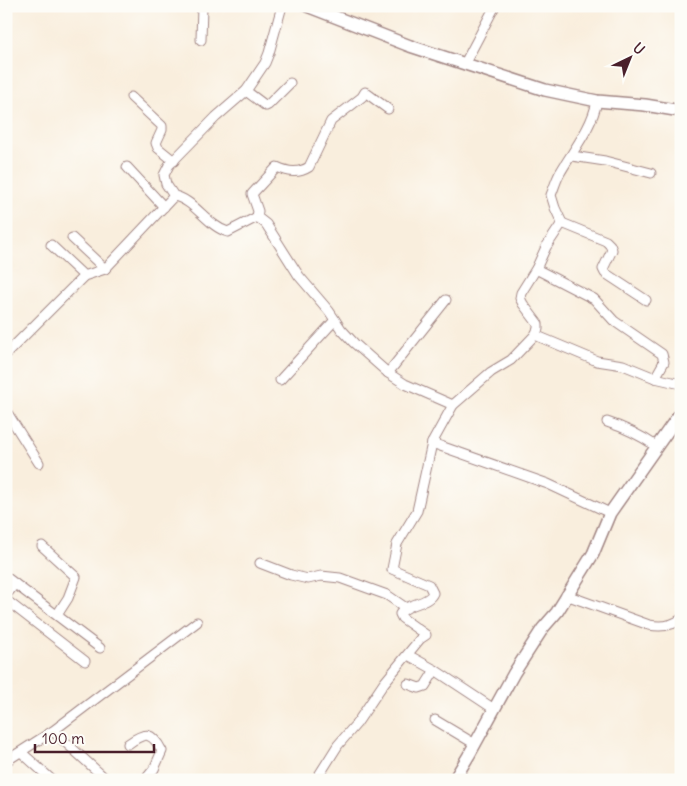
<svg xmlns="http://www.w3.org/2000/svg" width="687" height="786" viewBox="0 0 687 786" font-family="Delius,sans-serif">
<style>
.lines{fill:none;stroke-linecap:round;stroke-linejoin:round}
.minor-casing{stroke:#a28684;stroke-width:11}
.tertiary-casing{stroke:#a28684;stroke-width:14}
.minor{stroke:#fff;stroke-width:9}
.tertiary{stroke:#fff;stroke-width:11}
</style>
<rect width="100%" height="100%" fill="#fdfcf7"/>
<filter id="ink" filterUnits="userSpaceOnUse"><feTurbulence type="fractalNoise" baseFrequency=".02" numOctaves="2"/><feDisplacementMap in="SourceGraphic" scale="10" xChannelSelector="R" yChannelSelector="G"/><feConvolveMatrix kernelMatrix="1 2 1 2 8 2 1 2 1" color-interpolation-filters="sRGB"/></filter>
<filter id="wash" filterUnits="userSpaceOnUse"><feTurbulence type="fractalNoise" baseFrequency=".0096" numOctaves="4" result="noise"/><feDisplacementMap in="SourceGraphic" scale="20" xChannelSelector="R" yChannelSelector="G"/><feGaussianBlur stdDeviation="1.12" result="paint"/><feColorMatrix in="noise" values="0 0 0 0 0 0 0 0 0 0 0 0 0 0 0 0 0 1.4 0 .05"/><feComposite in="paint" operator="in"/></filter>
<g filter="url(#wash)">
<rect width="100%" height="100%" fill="#f9eedd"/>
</g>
<g filter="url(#ink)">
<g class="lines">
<defs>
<g id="minor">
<path d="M282,6L269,53L265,63L246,91L216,117L169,165L164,175L166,184L174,196C195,200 207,226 228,232L257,217L266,224L299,276L329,311L341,329L354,343L388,373L405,384L453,405"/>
<polyline points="201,40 202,6"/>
<polyline points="465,63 495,6"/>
<polyline points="246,91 266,106 268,105 290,83"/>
<polyline points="131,97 162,126 162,130 156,143 158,148 174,161"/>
<polyline points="572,156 605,161 651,173"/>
<polyline points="127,167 164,207"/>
<path d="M257,217L258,211L252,194L277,167C288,172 298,174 309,167L331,121L362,97L365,92L388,109"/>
<polyline points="562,223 606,241 610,245 612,250 603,269 605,273 646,300"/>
<polyline points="72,238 105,269"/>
<polyline points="51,245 84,276"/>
<polyline points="536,269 594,299 614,321 662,354 664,362 655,378"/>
<polyline points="535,335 597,361 623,365 655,378 681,384"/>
<polyline points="6,354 84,276 105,269 174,196"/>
<polyline points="388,373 446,300"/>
<polyline points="280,380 335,320"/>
<polyline points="6,411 39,463"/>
<path d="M607,422C626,428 640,435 656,446"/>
<polyline points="432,443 548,484 610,513"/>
<polyline points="42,546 76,577 68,598 57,615"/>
<polyline points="260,563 291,575 308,579 321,576 340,578 387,595 406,608"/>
<polyline points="6,577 100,648"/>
<polyline points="6,595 15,584"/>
<path d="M566,595L649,625C660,627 671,627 681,619"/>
<polyline points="6,600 85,661"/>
<polyline points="408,655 435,670 494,709"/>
<polyline points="408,684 419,688 425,686 435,670"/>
<polyline points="435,720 475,744"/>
<polyline points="53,731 107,780"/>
<path d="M128,744C146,731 152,732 162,751L154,769L145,780"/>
<polyline points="21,752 52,780"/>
<polyline points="6,761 53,731 197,622"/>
<path d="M316,780L338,745L357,723L384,683L420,639L426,635L402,618L400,614C407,602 428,605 433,593L429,585L392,569L397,544L417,511L432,443L453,405L491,372L511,360L535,335L538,329V324L523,304L520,298L521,293L536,269L546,247L562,223L555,208L551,195C554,188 556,180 560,173C573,150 592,128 597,101"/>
</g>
<g id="tertiary">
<polyline points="307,6 410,46 545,90 597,101 645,105 681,111"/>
<polyline points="454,780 469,755 514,673 543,628 557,612 593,554 610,513 681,412"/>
</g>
</defs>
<!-- minor casing -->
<use href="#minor" class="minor-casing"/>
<!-- tertiary casing -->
<use href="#tertiary" class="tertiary-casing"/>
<!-- minor -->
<use href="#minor" class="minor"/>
<!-- tertiary -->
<use href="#tertiary" class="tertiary"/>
</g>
</g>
<!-- margin -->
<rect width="687" height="786" fill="none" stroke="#fdfcf7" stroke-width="25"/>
<!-- north arrow -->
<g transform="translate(630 58) rotate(43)" stroke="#fdfcf7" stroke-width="4" paint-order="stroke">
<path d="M0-4L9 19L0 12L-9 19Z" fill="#4a1f2b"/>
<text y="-8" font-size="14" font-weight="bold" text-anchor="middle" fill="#4a1f2b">U</text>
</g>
<!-- scale -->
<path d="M35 744v8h119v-8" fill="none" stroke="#4a1f2b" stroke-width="2.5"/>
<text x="42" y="744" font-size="15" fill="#4a1f2b" stroke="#fdfcf7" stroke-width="4" paint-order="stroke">100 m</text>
</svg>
